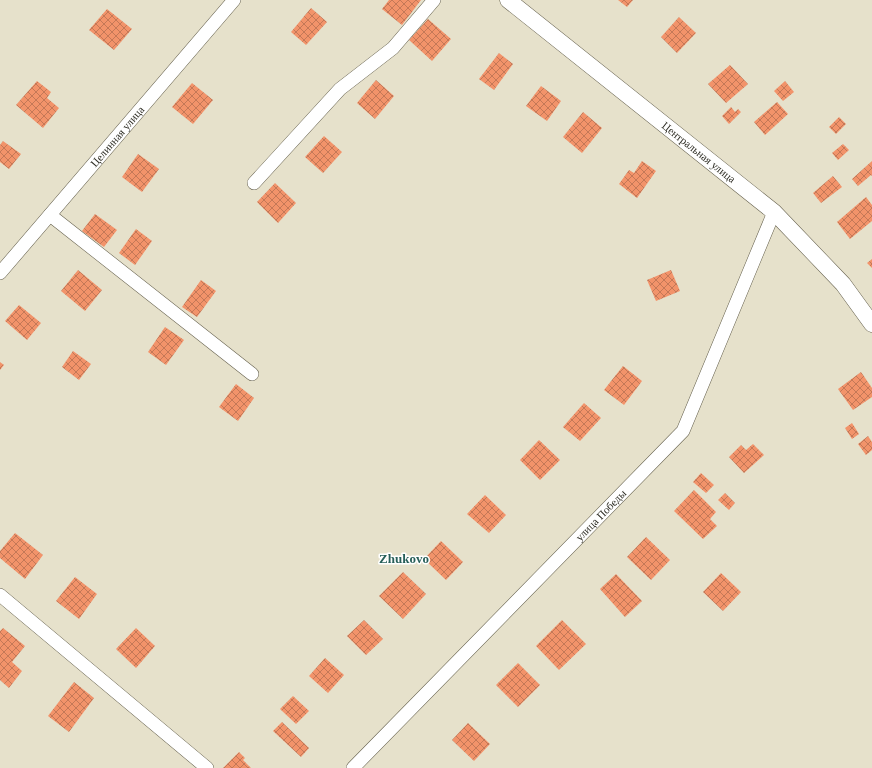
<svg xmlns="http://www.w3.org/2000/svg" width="872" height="768" viewBox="0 0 872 768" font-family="Georgia,serif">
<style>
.building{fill:url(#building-cross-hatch)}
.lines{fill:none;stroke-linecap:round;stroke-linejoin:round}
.minor-casing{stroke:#645f4c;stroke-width:14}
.tertiary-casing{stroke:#645f4c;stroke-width:17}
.minor{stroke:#fff;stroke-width:13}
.tertiary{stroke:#fff;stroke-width:16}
.labels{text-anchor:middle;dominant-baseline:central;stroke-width:3;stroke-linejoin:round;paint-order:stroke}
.street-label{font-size:11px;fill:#2b2a21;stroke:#fff}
.quarter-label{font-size:13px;font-weight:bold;fill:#275f59;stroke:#fff}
</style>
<defs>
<pattern id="building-cross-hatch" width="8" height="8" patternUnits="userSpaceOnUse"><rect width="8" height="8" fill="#f2936a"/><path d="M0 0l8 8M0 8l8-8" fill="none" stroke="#c47857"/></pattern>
</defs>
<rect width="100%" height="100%" fill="#e6e1cb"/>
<!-- building -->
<g class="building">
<polygon points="389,0 421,0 402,25 382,9"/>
<polygon points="618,0 633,0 627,7"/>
<polygon points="311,8 327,22 306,45 291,32"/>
<polygon points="107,9 132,29 114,50 89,30"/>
<polygon points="679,17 696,33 677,53 661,37"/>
<polygon points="428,19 451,39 432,61 409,40"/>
<polygon points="499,53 513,64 494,90 479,79"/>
<polygon points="730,65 748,84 726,103 708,84"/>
<polygon points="376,80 394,96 375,119 357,103"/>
<polygon points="37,81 51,92 47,98 59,108 43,128 16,105"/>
<polygon points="785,81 794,92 783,101 774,91"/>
<polygon points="192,83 213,100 193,124 172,107"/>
<polygon points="541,86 561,101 547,121 526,106"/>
<polygon points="777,102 788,114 765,135 754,122"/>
<polygon points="731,107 735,112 738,109 741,112 729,124 722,116"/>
<polygon points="583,112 602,128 582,153 563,137"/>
<polygon points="839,117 846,124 836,134 829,127"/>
<polygon points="324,136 342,152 323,173 305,157"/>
<polygon points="3,141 21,154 9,169 0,162 0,145"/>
<polygon points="843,144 849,150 838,160 832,153"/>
<polygon points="138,154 159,169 142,192 122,177"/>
<polygon points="642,161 656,171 637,198 619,184 629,170 634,173"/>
<polygon points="872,161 872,176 871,175 858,186 852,179"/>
<polygon points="833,176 842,187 821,203 813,193"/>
<polygon points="275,183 296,203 278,223 257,202"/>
<polygon points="866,197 872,205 872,221 850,239 837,222"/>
<polygon points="95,214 117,230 104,247 82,231"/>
<polygon points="136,229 152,241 135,265 119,253"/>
<polygon points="872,259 872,268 867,263"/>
<polygon points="78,270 102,290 85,311 61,291"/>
<polygon points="671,270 680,291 656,301 647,280"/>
<polygon points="201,280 216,291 197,317 182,307"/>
<polygon points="19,305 41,323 27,340 5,321"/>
<polygon points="165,327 184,340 166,365 148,352"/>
<polygon points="73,351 91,364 79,380 62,367"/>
<polygon points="0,362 4,365 0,370"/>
<polygon points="623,366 642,381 624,405 604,390"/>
<polygon points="861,372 872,388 872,397 853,410 838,389"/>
<polygon points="236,384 254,398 238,421 219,407"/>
<polygon points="584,403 601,418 580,441 563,427"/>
<polygon points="852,423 859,434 852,439 845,428"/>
<polygon points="868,436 872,442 872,450 866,455 858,444"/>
<polygon points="539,440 560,460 540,480 520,460"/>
<polygon points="753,444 764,455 744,473 729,457 741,445 746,450"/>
<polygon points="701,473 714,485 706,493 693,482"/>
<polygon points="694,490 716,512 710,519 717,526 703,539 674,511"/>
<polygon points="725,493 735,503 729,510 718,500"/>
<polygon points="485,495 506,515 489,533 467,514"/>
<polygon points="15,533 43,555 25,579 0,558 0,551"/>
<polygon points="646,537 670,560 651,580 627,557"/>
<polygon points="441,541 463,562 446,580 424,559"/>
<polygon points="403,572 426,594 403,619 379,596"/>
<polygon points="721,573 741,592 723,611 703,592"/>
<polygon points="616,574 642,601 625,617 600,589"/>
<polygon points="75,577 97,594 79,619 56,601"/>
<polygon points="364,620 383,639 366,655 347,636"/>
<polygon points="562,620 586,644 559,670 536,646"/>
<polygon points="3,628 25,646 12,662 22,671 9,688 0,680 0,631"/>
<polygon points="136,628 155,646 136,668 116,649"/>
<polygon points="325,658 344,675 328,693 309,676"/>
<polygon points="518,663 540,685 518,707 496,685"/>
<polygon points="74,682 94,698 69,732 48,716"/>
<polygon points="293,696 309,711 296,724 280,709"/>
<polygon points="282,722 309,748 301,757 273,731"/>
<polygon points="468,723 490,744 474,761 452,740"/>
<polygon points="239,752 245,758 243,760 251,768 223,768"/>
</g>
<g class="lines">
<defs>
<g id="minor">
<polyline points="254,183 340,89 393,48 434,0"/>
<polyline points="50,215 252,374"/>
<path id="s1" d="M0,273L234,0"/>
<polyline points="0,595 207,768"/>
<path id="s2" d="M353,768L683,431L774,212"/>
</g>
<g id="tertiary">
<path id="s3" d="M508,0L774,212L843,284L872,324"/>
</g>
</defs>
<!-- minor casing -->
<use href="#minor" class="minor-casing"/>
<!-- tertiary casing -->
<use href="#tertiary" class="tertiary-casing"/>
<!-- minor -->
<use href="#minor" class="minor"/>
<!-- tertiary -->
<use href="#tertiary" class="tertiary"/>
</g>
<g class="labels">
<!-- street labels -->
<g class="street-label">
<text stroke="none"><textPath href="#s1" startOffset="180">Целинная улица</textPath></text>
<text stroke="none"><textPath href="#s3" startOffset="244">Центральная улица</textPath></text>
<text stroke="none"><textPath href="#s2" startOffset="354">улица Победы</textPath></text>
</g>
<!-- quarter labels -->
<g class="quarter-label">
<text x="404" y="558">Zhukovo</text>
</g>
</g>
</svg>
